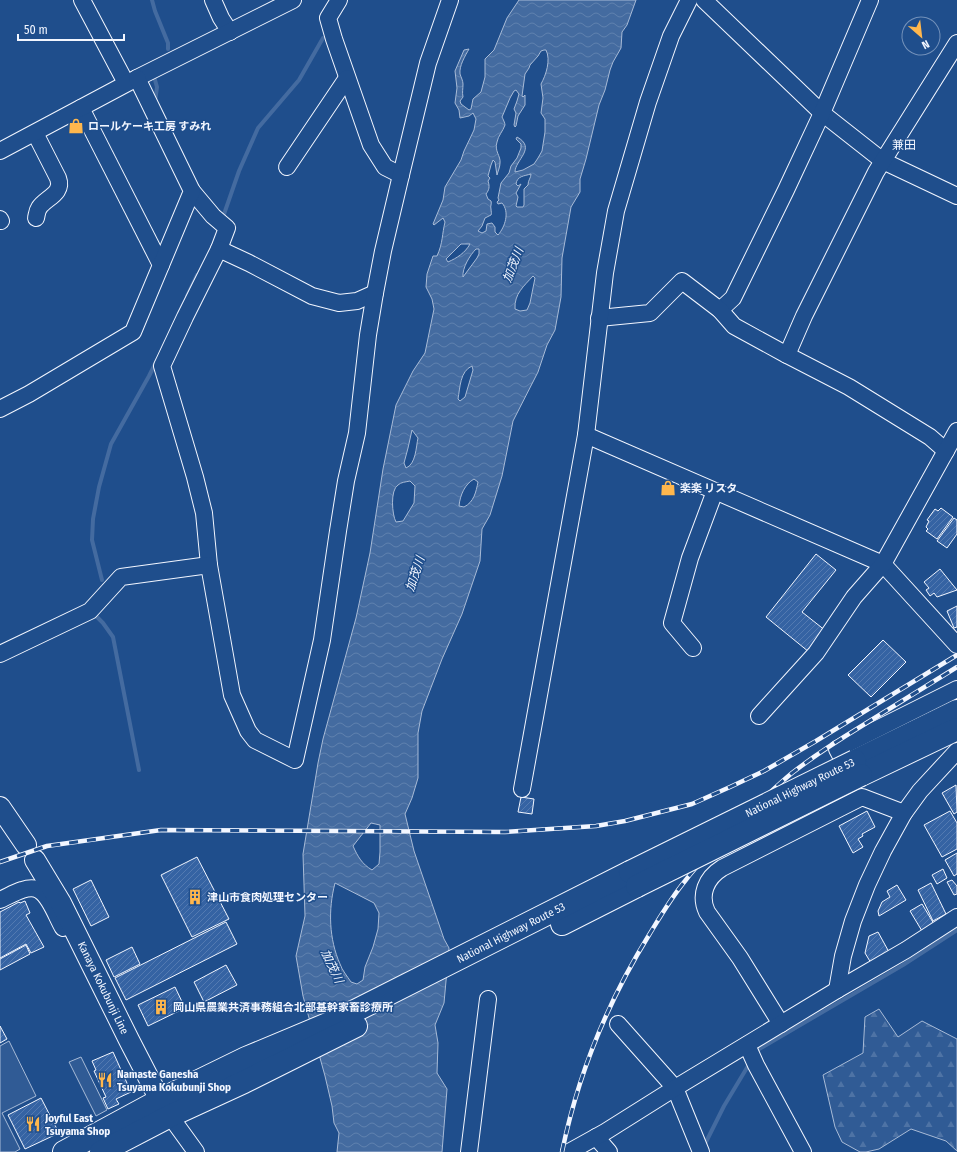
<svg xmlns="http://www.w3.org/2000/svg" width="957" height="1152" viewBox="0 0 957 1152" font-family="'Fira Sans Condensed','Noto Sans JP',sans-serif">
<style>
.forest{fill:url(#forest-firs);stroke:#a8bbd7}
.pitch{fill:#305b95;stroke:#a8bbd7}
.water{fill:url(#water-waves);stroke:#a8bbd7;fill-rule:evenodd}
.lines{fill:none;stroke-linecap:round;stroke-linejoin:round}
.stream{stroke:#446ba0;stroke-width:4}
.building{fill:url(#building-hatch);stroke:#f2f6ff}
.minor-casing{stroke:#f2f6ff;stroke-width:18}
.major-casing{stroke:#f2f6ff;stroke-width:22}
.highway-casing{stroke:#f2f6ff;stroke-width:24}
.minor{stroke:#1f4e8c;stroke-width:16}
.major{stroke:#1f4e8c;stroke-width:20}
.highway{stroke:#1f4e8c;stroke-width:22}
.rail-casing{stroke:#f2f6ff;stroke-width:4.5}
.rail{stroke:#1f4e8c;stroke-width:3;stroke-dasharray:9;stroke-linecap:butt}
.highway-bridge-casing{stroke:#f2f6ff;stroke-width:24;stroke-linecap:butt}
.highway-bridge{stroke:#1f4e8c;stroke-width:22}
.labels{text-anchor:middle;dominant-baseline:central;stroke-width:3;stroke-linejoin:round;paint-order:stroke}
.poi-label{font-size:11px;font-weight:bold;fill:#f2f6ff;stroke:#1f4e8c;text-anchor:start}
.street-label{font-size:11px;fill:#f2f6ff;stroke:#1f4e8c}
.neighbourhood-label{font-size:12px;fill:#f2f6ff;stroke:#1f4e8c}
.water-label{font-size:12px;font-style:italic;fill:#f2f6ff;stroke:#1f4e8c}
</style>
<defs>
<pattern id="forest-firs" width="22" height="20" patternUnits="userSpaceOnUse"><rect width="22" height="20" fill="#305b95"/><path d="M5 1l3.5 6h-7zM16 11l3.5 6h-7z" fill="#4e73a5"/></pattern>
<pattern id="water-waves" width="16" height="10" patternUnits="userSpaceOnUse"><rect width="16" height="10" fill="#446ba0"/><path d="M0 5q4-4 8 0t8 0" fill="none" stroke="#5f81ae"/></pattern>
<pattern id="building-hatch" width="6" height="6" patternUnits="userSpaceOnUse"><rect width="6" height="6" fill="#3563a3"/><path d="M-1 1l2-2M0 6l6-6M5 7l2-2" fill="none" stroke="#537ab1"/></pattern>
</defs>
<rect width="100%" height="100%" fill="#1f4e8c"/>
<!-- forest -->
<polygon class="forest" points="879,1009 898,1037 922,1021 957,1039 957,1151 946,1141 911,1129 879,1149 866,1152 860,1152 842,1142 835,1127 823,1075 863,1053 865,1017"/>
<!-- pitch -->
<g class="pitch">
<polygon points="9,1041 36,1096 2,1113 20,1149 15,1152 0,1152 0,1046"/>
<polygon points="81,1057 107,1110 96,1116 69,1062"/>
</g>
<!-- water -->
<path class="water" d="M519,0H636L627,25L622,32L621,48L613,62L610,70L605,90L599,105L586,159L580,179V192L571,207L562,258L561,297L555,330L547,345L538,372L513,421L502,476L490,515L482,529L480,561L462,614L442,659L422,711L418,733V778L412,798L405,814L414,851L444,939L449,948L444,1003L435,1025L438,1043L437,1073L447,1089L442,1152H337L339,1133L334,1123L332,1106L325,1076L303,996L296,956L305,916L303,854L318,763L323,739L356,618L370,553L383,469L396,405L413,371L425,353L434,309L432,299L426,287L427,274L433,256H437C443,243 442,234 445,222L443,218L434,225L433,224L443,200L445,187L461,160L464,151L474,130L476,119L473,113L469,116L460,118L459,110L455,103L457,88L455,71L464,50L469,49C465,56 459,66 460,74C461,77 463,81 463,84C463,89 462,92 463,97L460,101L461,104L469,110L471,109L473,99L481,92L485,77V59L494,50L507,18ZM544,50H546C551,60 546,75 541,84L543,98L541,113L545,119V132L542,151L538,158L534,164L523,170L515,172C515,160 537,148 517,137L516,139L521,144V148L517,158L511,166L509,173L501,183L498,198L499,200L497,202L498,204L502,203C510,212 505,227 498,235L495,232V227L492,223L487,224L486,231L482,233L478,231L482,226L485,218L491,215C492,213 491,212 491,209C490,206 492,204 491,201L488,199L486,194C489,190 490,187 488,181L490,178L488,176L491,165L493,160L495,162L497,175C498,171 500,167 500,163C501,156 494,151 497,142C498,136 503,131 505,125C505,123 503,119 502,117L510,98L514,91L516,90L519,94L517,101L514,109L516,113L514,125L515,127L516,126L518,116L525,105V95L523,97L522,96L525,74L529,68L530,65L538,56L541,51ZM531,174C531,178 528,180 528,185L524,189V205L523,207H517L516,206L518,197L516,193L521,184L518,186L516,184C517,176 524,176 531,174ZM461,244H470C465,253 457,258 448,262L446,259ZM476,249H479V254L477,258L463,277C462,268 470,255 476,249ZM533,276L535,278L530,303L527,310L520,311L515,309C514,294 524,286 533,276ZM472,366L473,370L465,397L460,401L458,399C460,388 460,371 472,366ZM412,430L418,438C416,447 416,464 406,468L404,463L408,448ZM474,479L478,482C476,492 474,502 464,507L459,506C460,495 465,484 474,479ZM410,481L415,486L414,503L403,521L396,522C392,515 390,490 398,485C401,482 406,482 410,481ZM371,823L380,825V852L379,864L372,870C362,864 358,857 353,846ZM335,883L374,903L379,913L378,929L373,947L365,967L363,980L357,984L351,982C347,976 342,970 340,964C329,939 328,910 335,883Z"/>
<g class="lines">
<!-- stream -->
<g class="stream">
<polyline points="152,0 155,11 168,43 168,49"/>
<polyline points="153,73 157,87 155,102"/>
<polyline points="223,217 239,171 258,128 299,80 323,38"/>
<polyline points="187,296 197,275"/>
<polyline points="102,580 92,540 93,519 99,487 111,444 149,376 157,360"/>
<polyline points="95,613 94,614 103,623 113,637 139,770"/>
<polyline points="754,1052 903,965 957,930"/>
<polyline points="704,1146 724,1106 748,1066"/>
</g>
</g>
<!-- building -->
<g class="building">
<polygon points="941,508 953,517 937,539 926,531 928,529 926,527 929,521 927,520 935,509 938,511"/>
<polygon points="954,518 957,520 957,534 947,548 937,541"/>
<polygon points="816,554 836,570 802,612 826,631 809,652 766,617"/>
<polygon points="940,569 957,590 937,597 934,593 930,596 926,590 929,588 924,582"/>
<polygon points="957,606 957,627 954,628 947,611"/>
<polygon points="883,640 906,662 871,697 848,675"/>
<polygon points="956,785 957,812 954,814 942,793"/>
<polygon points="521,797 534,799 532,814 518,812"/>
<polygon points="867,811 875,827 862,834 863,836 858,839 863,847 853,853 839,826"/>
<polygon points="950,811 957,823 957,849 942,857 924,825"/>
<polygon points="957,853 957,874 954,876 945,860"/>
<polygon points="197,857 229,919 192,937 161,875"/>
<polygon points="943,869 947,878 937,884 932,875"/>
<polygon points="91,880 109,917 91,926 73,889"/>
<polygon points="952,880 957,886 957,894 954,895 947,882"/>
<polygon points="931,883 946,914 933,921 918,890"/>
<polygon points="897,885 906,900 879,916 878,911 882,902 890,897 887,891"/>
<polygon points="25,901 30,913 26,915 44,947 31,953 26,944 0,958 0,912 19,902 20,903"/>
<polygon points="922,904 934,924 922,931 910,911"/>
<polygon points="226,922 237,944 126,1000 115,978"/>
<polygon points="878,932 889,952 871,963 865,953 869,936"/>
<polygon points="26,945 30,954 0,970 0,959"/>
<polygon points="132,947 140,964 114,977 106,960"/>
<polygon points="226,965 237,985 204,1002 194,982"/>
<polygon points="175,987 185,1008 148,1026 138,1005"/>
<polygon points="0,1026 7,1039 0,1043"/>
<polygon points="113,1052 131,1092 116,1099 119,1104 108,1109 103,1098 106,1097 94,1071 96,1070 92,1061"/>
<polygon points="41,1098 59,1133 25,1149 8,1115"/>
</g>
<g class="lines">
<defs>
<g id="minor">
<polyline points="82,0 126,83"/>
<polyline points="213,0 221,18 230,32"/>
<polyline points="339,0 328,18 334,39 371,145 385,167 401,175"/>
<polyline points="704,0 822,113 883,161 957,196"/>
<polyline points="81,108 161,265"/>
<path d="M35,133L58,178C64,194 45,198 39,208C37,211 37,214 36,218"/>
<polyline points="0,151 137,78 293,0"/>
<polyline points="287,167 347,78"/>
<polyline points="192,191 213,216 227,228 219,249"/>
<polyline points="0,219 1,221"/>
<polyline points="720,310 733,298 786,190 822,113 870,0"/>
<polyline points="599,318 650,313 682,281 720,310 734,326 787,355 849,387 930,437 946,451"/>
<polyline points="787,355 804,316 876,172 957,43"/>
<polyline points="0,409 29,394 133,332 192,191 137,78"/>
<polyline points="586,435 883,564 957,645"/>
<polyline points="209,565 204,513 195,477 162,366 185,317 219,249 249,263 312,296 339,303 357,301 375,293"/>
<polyline points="693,648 672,623 690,558 715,491"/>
<polyline points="0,654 90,611 121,577 209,565 232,695 248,731 255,740 295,760 322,640 338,531 346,481 357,433 368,335 375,293 383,251 401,175 428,63 450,0"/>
<polyline points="759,716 816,653 854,597 883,564 957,431"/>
<polyline points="850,774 837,749 957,689"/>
<polyline points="522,789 586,435 605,273 616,211 648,102 671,36 689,0"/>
<path d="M0,900C7,897 15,892 22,890C28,888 35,887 40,891C50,897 57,918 63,928"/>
<polyline points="837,990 843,956 853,921 867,885 883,851 904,813 920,791 957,751"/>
<polyline points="618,1024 675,1088 701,1152"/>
<path d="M781,1024L740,958L707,912C699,895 706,878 722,868L862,797L904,813"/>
<polyline points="747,1045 756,1065 803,1152"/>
<polyline points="170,1116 196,1152"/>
<polyline points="596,1137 609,1152"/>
<polyline points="469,1152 488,999"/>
<polyline points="569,1152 605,1132 675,1088 837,990 906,950 957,917"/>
</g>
<g id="major">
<polyline points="0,807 26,845"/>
<polyline points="35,860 61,903 129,1040 160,1100 168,1113"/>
</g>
<g id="highway">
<polyline points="855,761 957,711"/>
<polyline points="861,775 957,729"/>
<polyline points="562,924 637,886"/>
<polyline points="64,1152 160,1100 246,1058 337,1020 630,872"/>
<polyline points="101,1152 170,1116 244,1082 356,1026"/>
</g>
</defs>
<!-- minor casing -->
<use href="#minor" class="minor-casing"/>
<!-- major casing -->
<use href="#major" class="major-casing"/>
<!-- highway casing -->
<use href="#highway" class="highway-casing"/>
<!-- minor -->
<use href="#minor" class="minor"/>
<!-- major -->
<use href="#major" class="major"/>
<!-- highway -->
<use href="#highway" class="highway"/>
<defs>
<g id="rail">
<polyline points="0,862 47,846 161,830 505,832 596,826 625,821 692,804 730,787 764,771 816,741 957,655"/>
<path d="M562,1152C578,1074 607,1003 649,935C660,917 671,898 685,881C702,859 722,839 742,819C759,803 775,787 792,773C814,756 837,741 860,727C892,707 925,687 957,667"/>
</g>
</defs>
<!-- rail casing -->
<use href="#rail" class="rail-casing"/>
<!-- rail -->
<use href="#rail" class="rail"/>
<defs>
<g id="highway-bridge">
<polyline points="630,872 855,761"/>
<polyline points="637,886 861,775"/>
</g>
</defs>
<!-- highway-bridge casing -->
<use href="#highway-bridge" class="highway-bridge-casing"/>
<!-- highway-bridge -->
<use href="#highway-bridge" class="highway-bridge"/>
</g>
<!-- icons -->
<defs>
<symbol id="shop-bare" viewBox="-9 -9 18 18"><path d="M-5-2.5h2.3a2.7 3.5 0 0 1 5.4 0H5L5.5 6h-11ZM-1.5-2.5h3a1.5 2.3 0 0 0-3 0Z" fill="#ffb74d" stroke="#1f4e8c" stroke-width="2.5" paint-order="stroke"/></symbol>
<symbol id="building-bare" viewBox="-9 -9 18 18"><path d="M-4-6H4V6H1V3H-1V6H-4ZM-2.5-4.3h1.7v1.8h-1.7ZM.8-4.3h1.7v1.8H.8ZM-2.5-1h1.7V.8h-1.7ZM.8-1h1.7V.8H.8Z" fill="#ffb74d" stroke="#1f4e8c" stroke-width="2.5" paint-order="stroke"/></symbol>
<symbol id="restaurant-bare" viewBox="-9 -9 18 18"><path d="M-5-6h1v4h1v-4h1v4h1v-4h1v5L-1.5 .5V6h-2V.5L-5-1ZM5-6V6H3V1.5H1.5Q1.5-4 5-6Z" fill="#ffb74d" stroke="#1f4e8c" stroke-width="2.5" paint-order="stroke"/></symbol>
</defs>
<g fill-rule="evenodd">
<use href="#shop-bare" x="65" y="115" width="22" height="22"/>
<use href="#shop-bare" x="657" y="477" width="22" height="22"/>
<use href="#building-bare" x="184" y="886" width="22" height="22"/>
<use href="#building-bare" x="150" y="996" width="22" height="22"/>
<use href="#restaurant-bare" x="94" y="1069" width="22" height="22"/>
<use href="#restaurant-bare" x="22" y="1113" width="22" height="22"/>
</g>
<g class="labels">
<!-- poi labels -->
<g class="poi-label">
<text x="88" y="126">ロールケーキ工房 すみれ</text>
<text x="680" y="488">楽楽 リスタ</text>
<text x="207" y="897">津山市食肉処理センター</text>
<text x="173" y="1007">岡山県農業共済事務組合北部基幹家畜診療所</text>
<text x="117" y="1074">Namaste Ganesha<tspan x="117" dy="13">Tsuyama Kokubunji Shop</tspan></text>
<text x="45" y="1118">Joyful East<tspan x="45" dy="13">Tsuyama Shop</tspan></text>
</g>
<!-- street labels -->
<g class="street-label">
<text transform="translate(800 788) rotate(-26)">National Highway Route 53</text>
<text transform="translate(511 933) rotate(-27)">National Highway Route 53</text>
<text transform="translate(103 988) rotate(64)">Kanaya Kokubunji Line</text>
</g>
<!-- neighbourhood labels -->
<g class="neighbourhood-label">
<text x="904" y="145">兼田</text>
</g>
<!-- water labels -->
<g class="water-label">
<text transform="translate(513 265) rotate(-69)">加茂川</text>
<text transform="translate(415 574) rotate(-72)">加茂川</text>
<text transform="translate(332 966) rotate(65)">加茂川</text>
</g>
</g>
<!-- north arrow -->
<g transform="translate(921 36) rotate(152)"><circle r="19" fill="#1f4e8c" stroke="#7391ba"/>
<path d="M0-3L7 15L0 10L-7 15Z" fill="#ffb74d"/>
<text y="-6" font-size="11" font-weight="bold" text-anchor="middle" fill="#f2f6ff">N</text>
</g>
<!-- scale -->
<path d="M18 34v6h106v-6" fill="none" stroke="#f2f6ff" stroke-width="2"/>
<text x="24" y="34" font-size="12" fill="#f2f6ff" stroke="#1f4e8c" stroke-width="3" paint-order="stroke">50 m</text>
</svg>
